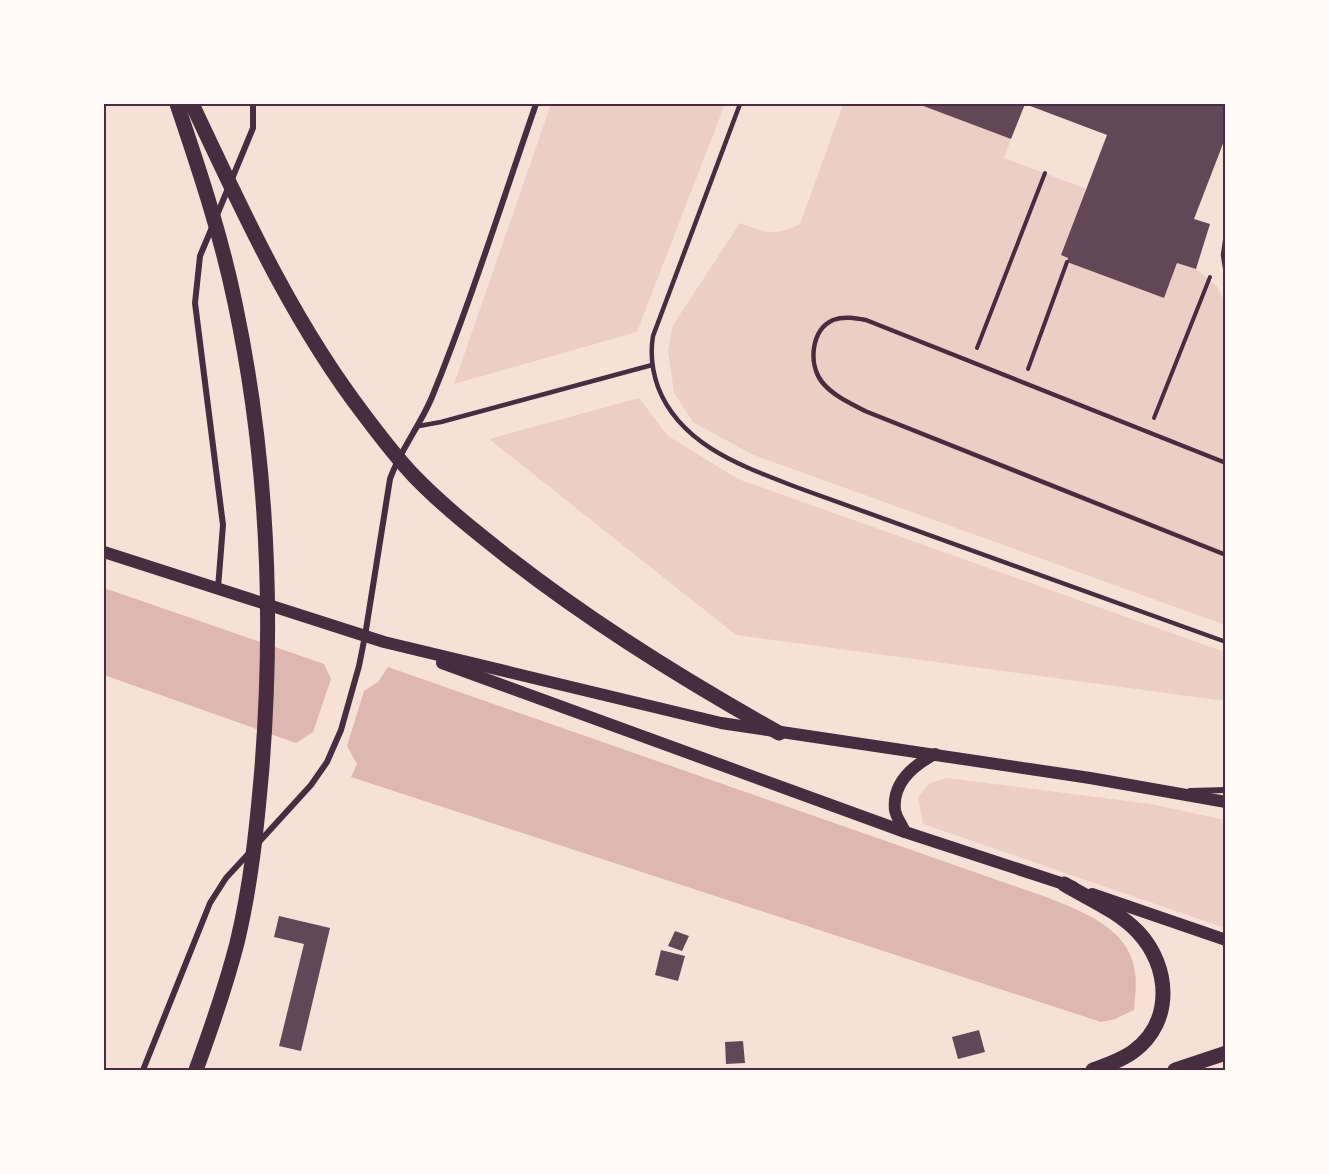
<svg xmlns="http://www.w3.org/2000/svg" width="1329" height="1174" viewBox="0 0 1329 1174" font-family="'Titillium Web',sans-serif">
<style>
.green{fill:#ebcfc5}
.water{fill:#dcb8b0}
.building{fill:#644757}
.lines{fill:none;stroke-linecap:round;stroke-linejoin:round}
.path{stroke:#4a2c40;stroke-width:4}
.service{stroke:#4a2c40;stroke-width:4.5}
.minor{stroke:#4a2c40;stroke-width:6}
.secondary{stroke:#4a2c40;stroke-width:12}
.primary{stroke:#4a2c40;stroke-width:15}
.neatline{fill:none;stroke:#4a2c40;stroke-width:2}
</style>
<rect width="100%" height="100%" fill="#f7e1d7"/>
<!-- green -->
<g class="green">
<polygon points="551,104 725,104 637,332 454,384"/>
<path d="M917,104L1011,139L1004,158L1087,189L1061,255L1068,258L1067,262L1164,298L1177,263L1196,269L1217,286L1226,305L1225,625L751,454L693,422L674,393L668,351L673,325L740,223C768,233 772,237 800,224L843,105Z"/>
<polygon points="639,398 668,436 738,479 1225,652 1225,701 736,635 489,439"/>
<polygon points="947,778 1151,804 1225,820 1225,928 923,824 918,797 930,783"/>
</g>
<!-- water -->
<g class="water">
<polygon points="104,588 324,664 331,679 313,732 296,743 104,675"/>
<path d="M388,667L1046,897C1081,911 1130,928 1135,972C1137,984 1135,998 1134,1010L1115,1019L1101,1022L351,777L357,764L347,746L364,691L378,682Z"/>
</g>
<!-- building -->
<g class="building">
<polygon points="918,104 1226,104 1226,136 1194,219 1210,224 1196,269 1177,263 1164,298 1067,262 1068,258 1061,255 1107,135 1025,104 1011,139"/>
<polygon points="279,916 330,928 301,1051 279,1046 304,944 274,937"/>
<polygon points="675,931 689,936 682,951 668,946"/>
<polygon points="661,950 685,956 678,981 655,975"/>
<polygon points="979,1030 985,1052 958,1059 952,1037"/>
<polygon points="743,1041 745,1063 726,1064 725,1042"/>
</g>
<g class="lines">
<!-- path -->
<g class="path">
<polyline points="977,348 1045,173"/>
<polyline points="1028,369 1067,262"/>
<polyline points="1154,418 1210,277"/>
</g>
<!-- service -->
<g class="service">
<path d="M740,104L653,336C650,354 652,370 658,387C680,445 742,466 796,487L1226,642"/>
<polyline points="1226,234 1223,255 1226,274"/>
<polyline points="419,426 441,422 652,365"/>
<path d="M1226,463L866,320C855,318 844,316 833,320C811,330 808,364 822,382C832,395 850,403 865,411L1226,555"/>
</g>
<!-- minor -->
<g class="minor">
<polyline points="217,215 253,128 253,104"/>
<polyline points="213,225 200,256 195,303 223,525 218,588"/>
<polyline points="1190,791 1226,790"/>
<path d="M259,842L311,785L327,762L341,730L359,666L365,636L390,479C400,450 420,426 432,397C471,301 502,202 536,104"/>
<polyline points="143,1070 210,903 226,878 250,852"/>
</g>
<!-- secondary -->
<g class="secondary">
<polyline points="104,552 384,642 721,723 1090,778 1226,802"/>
<polyline points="442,663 905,832 1073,887"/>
<path d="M905,832C902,825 896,817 895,810C892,783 914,765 935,754"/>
<polyline points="1092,894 1226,940"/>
</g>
<!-- primary -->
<g class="primary">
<path d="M177,104C199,169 221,235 235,303C267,454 274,613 262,767C257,826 251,885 237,943C226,986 211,1029 196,1070"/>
<path d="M192,104C243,212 292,321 365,416C380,436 396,457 414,476C443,506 476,532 509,558C595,625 684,680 779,733"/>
<path d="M1064,884C1089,899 1118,911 1138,932C1170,966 1174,1021 1134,1051C1122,1060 1107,1065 1093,1070"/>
<polyline points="1175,1070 1226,1053"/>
</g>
</g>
<!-- border -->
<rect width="1329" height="1174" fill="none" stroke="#fffaf5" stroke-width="210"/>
<rect x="105" y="105" width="1119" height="964" class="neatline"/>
</svg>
